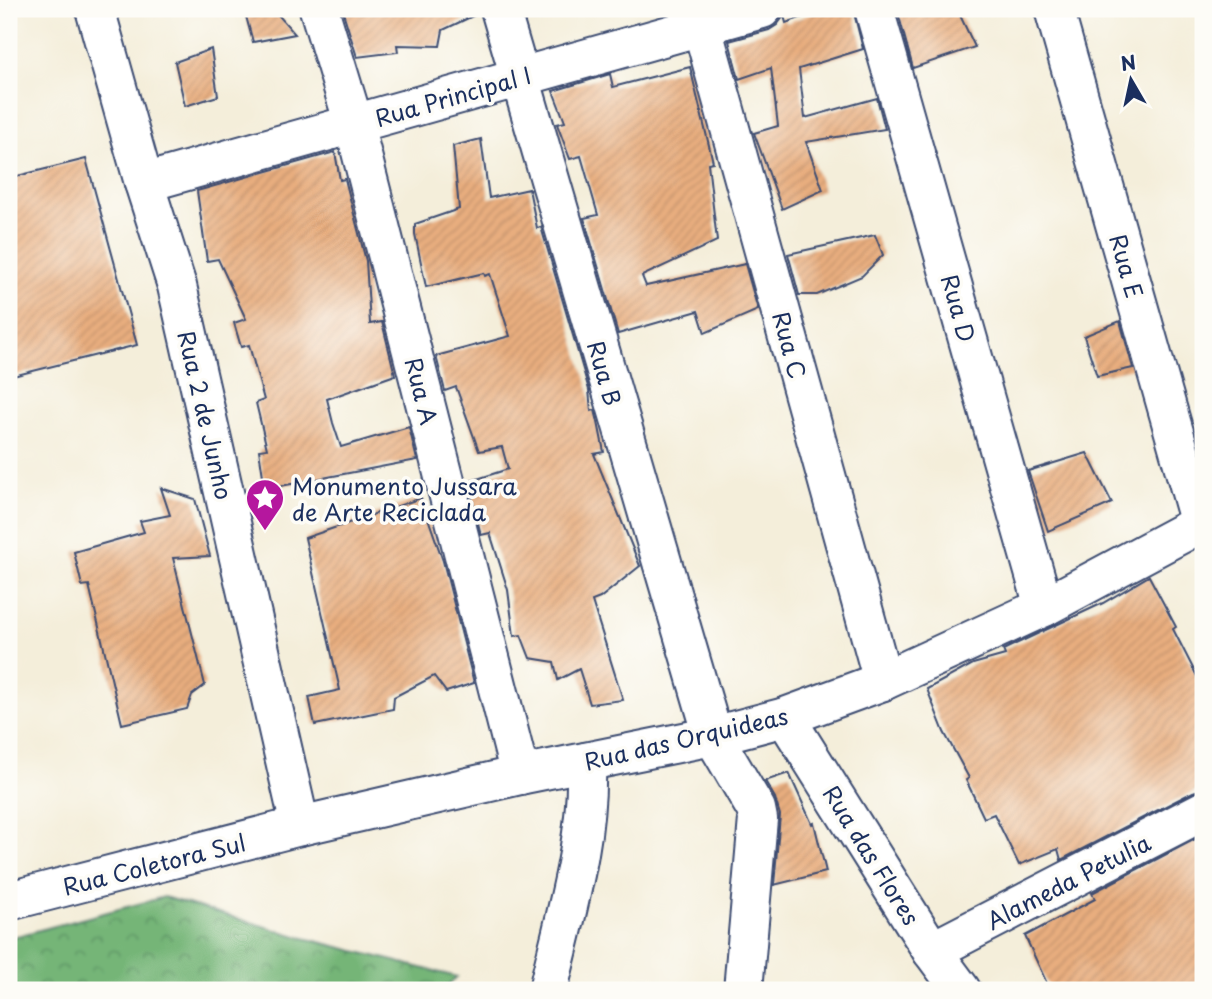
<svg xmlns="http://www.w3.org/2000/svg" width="1212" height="999" viewBox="0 0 1212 999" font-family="'Playpen Sans',sans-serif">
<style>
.forest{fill:url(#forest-crowns);stroke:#48726a;stroke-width:2}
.building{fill:url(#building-hatch)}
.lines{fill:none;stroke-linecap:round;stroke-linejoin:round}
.minor-casing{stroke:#3c4c71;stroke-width:42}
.minor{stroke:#fff;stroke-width:38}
.labels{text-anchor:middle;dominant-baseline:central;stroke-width:7;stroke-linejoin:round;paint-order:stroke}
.street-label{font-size:23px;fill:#1b2f5e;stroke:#fdfcf7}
.poi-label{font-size:23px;fill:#1b2f5e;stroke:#fdfcf7;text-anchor:start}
</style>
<defs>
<pattern id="forest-crowns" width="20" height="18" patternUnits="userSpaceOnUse" patternTransform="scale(1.75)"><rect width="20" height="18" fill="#74b577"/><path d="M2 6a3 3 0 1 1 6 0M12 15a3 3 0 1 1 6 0" fill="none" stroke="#5e9465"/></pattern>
<pattern id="building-hatch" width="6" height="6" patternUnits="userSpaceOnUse" patternTransform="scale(1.75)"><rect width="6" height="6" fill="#e8ad7e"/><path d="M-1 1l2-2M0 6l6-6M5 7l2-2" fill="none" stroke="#c6956f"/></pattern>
</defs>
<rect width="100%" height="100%" fill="#fdfcf7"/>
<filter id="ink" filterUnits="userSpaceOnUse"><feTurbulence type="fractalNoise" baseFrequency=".0143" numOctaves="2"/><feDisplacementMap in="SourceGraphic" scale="14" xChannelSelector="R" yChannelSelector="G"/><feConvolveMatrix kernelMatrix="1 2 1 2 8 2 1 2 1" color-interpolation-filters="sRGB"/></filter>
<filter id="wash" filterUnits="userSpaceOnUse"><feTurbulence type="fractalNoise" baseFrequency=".00686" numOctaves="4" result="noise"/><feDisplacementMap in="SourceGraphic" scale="28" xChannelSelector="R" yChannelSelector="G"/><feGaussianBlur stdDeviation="1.57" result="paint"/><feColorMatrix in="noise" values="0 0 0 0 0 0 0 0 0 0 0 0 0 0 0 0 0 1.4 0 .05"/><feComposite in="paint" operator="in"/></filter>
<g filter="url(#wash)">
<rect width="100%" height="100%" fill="#f4eeda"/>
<!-- forest -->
<polygon class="forest" points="164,897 304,938 457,977 444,990 9,990 9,938"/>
<g id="blocks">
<!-- building -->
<g class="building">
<polygon points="244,9 273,9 295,34 253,42"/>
<polygon points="342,9 479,9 479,13 443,30 440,46 397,45 398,52 357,57"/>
<polygon points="825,9 853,9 863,49 799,69 805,118 877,98 885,129 806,142 823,190 782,209 754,133 778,126 771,68 739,79 729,41 769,30 777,25 784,16 786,23"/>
<polygon points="897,9 957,9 975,47 913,68"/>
<polygon points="211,49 218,96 185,106 175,62"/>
<polygon points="690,67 713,162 708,163 717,241 642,276 646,286 745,264 758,310 705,333 698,311 618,334 584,218 598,215 581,156 570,159 557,124 565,122 553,91 610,74 613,87"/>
<polygon points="481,139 489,198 529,189 537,228 541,227 589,390 591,411 595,410 598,422 604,452 594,454 640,566 600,598 592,601 623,700 590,704 579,669 558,680 554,662 530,658 521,635 514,636 508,590 490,533 481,535 468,482 508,469 502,447 479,451 456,387 445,391 436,356 510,336 490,274 485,276 484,273 426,287 415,234 415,224 459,209 453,146"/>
<polygon points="335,152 340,180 345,179 366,261 370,324 382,322 395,375 327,399 333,423 341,447 409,427 417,460 265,489 259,450 267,449 256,403 264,400 249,345 241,347 234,323 246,319 218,259 207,261 197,191"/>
<polygon points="86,159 137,345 9,377 9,178"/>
<polygon points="875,235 883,255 862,276 817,295 799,295 788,254"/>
<polygon points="1120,321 1133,368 1097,376 1084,336"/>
<polygon points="1087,453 1112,503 1048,531 1028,471"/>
<polygon points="161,488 195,499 210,556 173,558 205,685 192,695 187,709 122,724 89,585 82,586 74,552 144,532 140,521 170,515"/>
<polygon points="421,498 443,561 474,683 446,692 434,676 394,697 393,709 315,725 309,697 340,690 305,538"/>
<polygon points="1149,576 1176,627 1173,629 1203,688 1203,789 1193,792 1061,860 1058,849 1019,865 994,814 984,818 966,780 969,778 944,732 927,689 973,664 1005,655 1003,650 1103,603"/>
<polygon points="789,773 812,824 814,823 826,872 774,885 780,815 775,798 765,781"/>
<polygon points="1203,835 1203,990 1050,990 1025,936 1095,899 1092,893"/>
</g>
</g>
</g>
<g filter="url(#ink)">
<use href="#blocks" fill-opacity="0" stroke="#3c4c71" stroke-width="2"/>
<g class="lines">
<defs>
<g id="minor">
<polyline points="95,9 144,183 177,286 300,826"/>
<polyline points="319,9 354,124 520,775"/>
<polyline points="500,9 713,736 756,809 758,819 743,990"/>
<polyline points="697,9 883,681"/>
<polyline points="874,9 1044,607"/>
<polyline points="1054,9 1200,524"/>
<polyline points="144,183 762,9"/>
<polyline points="785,717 932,951 961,990"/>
<polyline points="9,901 300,826 520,775 713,736 785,717 883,681 1044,607 1203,522"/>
<polyline points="932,951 1203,811"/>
<path d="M548,990C565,916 589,839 586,762"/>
</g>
</defs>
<!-- minor casing -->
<use href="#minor" class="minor-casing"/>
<!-- minor -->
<use href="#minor" class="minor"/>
</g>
</g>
<!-- icons -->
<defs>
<symbol id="sight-pin" viewBox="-11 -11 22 30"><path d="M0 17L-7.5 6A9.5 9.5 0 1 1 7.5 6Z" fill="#b5179e" stroke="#fdfcf7"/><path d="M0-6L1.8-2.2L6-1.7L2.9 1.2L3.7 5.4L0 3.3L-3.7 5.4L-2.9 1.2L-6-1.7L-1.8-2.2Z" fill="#fff"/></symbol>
</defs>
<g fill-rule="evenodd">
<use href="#sight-pin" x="243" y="476" width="44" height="60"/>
</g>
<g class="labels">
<!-- street labels -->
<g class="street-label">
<text transform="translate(453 96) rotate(-16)">Rua Principal I</text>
<text transform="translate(1127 266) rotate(74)">Rua E</text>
<text transform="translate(959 308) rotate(74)">Rua D</text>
<text transform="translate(790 345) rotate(75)">Rua C</text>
<text transform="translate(605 373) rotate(74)">Rua B</text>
<text transform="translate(422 391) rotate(76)">Rua A</text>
<text transform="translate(206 415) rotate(77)">Rua 2 de Junho</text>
<text transform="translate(686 738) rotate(-13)">Rua das Orquideas</text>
<text transform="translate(872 855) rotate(58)">Rua das Flores</text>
<text transform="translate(154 864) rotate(-14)">Rua Coletora Sul</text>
<text transform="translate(1068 881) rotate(-27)">Alameda Petulia</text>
</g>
<!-- poi labels -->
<g class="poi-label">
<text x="292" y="485">Monumento Jussara<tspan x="292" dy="26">de Arte Reciclada</tspan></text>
</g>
</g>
<!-- margin -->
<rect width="1212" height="999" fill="none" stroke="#fdfcf7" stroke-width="35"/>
<!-- north arrow -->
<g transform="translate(1131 80) rotate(351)" stroke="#fdfcf7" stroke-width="5" paint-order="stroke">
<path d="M0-5L12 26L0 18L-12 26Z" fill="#1b2f5e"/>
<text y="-10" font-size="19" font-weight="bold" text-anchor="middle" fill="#1b2f5e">N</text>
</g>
</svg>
